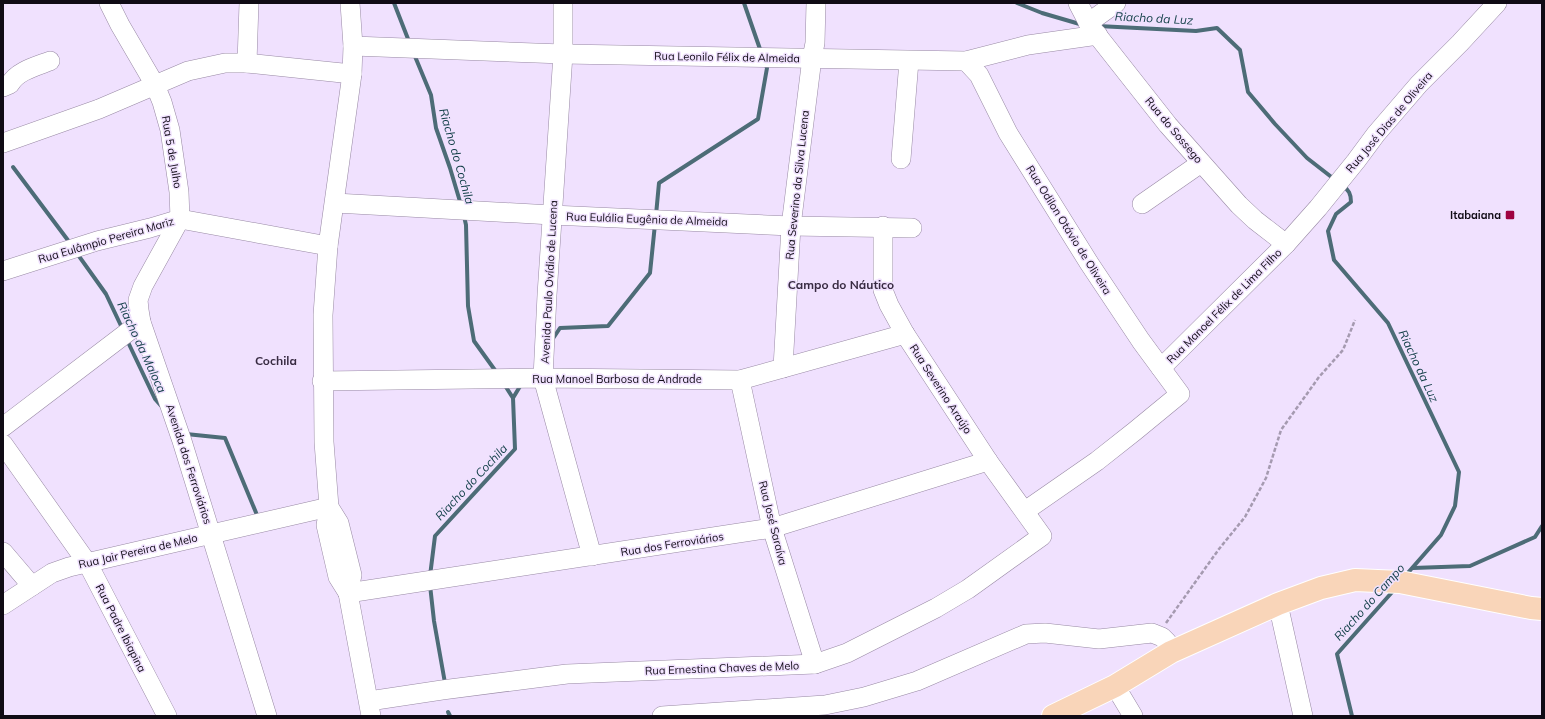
<svg xmlns="http://www.w3.org/2000/svg" width="1545" height="719" viewBox="0 0 1545 719" font-family="Mulish,sans-serif">
<style>
.lines{fill:none;stroke-linecap:round;stroke-linejoin:round}
.stream{stroke:#4d6c77;stroke-width:4}
.minor-casing{stroke:#9889a4;stroke-width:20}
.major-casing{stroke:#fff;stroke-width:24}
.path{stroke:#a59ab0;stroke-width:2.5;stroke-dasharray:4 2;stroke-linecap:butt}
.minor{stroke:#fff;stroke-width:19}
.major{stroke:#f9d5b9;stroke-width:22}
.poi-dot{fill:#9f0140;stroke:#f0e1fe;stroke-width:1.5}
.labels{text-anchor:middle;dominant-baseline:central;stroke-width:3;stroke-linejoin:round;paint-order:stroke}
.street-label{font-size:11px;fill:#100b15;stroke:#f0e1fe}
.poi-label{font-size:11px;font-weight:bold;fill:#100b15;stroke:#f0e1fe;text-anchor:end}
.water-label{font-size:12px;font-style:italic;fill:#113e47;stroke:#f0e1fe}
.neighbourhood-label{font-size:12px;font-weight:bold;fill:#382b42;stroke:#f0e1fe}
</style>
<rect width="100%" height="100%" fill="#f0e1fe"/>
<g class="lines">
<!-- stream -->
<g class="stream">
<polyline points="394,3 410,44"/>
<polyline points="744,3 761,52"/>
<polyline points="1017,3 1042,13 1083,25"/>
<polyline points="1098,26 1196,31 1217,28 1240,50 1248,92 1275,124 1307,158 1334,179"/>
<polyline points="414,54 431,95 436,128 450,168 461,205"/>
<polyline points="13,167 70,243"/>
<path d="M1342,185C1349,190 1351,194 1351,202L1336,214L1328,231L1334,260L1388,323L1459,472L1455,506L1441,535L1406,575"/>
<polyline points="656,215 659,183 758,119 767,68 765,62"/>
<polyline points="464,216 466,225 468,306 474,341 497,373"/>
<polyline points="76,252 106,294 123,330"/>
<polyline points="127,340 155,399 163,408"/>
<polyline points="552,340 560,328 608,326 650,273 655,224"/>
<polyline points="513,398 522,383"/>
<polyline points="186,434 225,438 257,515"/>
<polyline points="1413,568 1470,566 1535,537 1542,526"/>
<polyline points="430,576 435,536 515,449 513,398 504,384"/>
<polyline points="430,585 434,621 445,683"/>
<polyline points="448,712 450,716"/>
<polyline points="1352,716 1337,654 1394,590"/>
</g>
<defs>
<g id="minor">
<polyline points="109,3 120,25 155,85 162,102 170,130 179,192 180,219 143,286 138,300 139,310 141,322 182,441 267,716"/>
<polyline points="350,3 353,46 352,74 328,246 323,315 324,442 329,507 339,523 352,575 348,593 371,716"/>
<polyline points="563,3 563,54 547,295 543,378 592,556"/>
<polyline points="1078,3 1090,26 1168,125 1239,205 1255,220 1286,244"/>
<polyline points="1088,23 1116,3"/>
<polyline points="353,46 563,54 966,61 1028,45 1098,35"/>
<polyline points="966,61 979,75 1008,133 1089,263 1141,341 1180,394 1135,431 1097,461 1025,511"/>
<polyline points="247,63 249,3"/>
<path d="M3,87L10,84C17,71 37,66 50,61"/>
<polyline points="3,143 99,109 188,71 225,63 247,63 352,74"/>
<polyline points="901,159 909,61"/>
<polyline points="335,203 552,215 791,226 912,228"/>
<polyline points="1142,204 1201,163"/>
<polyline points="3,271 97,241 150,228 180,219 328,246"/>
<polyline points="783,368 791,226 812,58 815,43 816,3"/>
<polyline points="1161,368 1286,244 1318,208 1356,161 1376,134 1419,84 1460,43 1497,3"/>
<polyline points="740,380 772,528 815,664"/>
<polyline points="322,381 543,378 740,380 905,334"/>
<polyline points="3,427 141,322"/>
<polyline points="3,444 88,564 167,716"/>
<polyline points="327,520 326,525 338,577 348,593"/>
<polyline points="3,552 32,586"/>
<polyline points="348,593 772,528 988,461"/>
<polyline points="1278,604 1303,716"/>
<polyline points="3,605 52,573 69,567 329,507"/>
<polyline points="1115,686 1133,716"/>
<polyline points="369,701 442,690 567,674 815,664 847,653 936,608 968,589 1042,536 988,461 905,334 889,305 883,290 883,226"/>
<polyline points="662,716 825,705 864,697 917,681 1026,634 1045,633 1099,639 1152,633 1162,637 1167,642 1171,652"/>
</g>
<polyline id="major" points="1053,716 1115,686 1171,652 1278,604 1321,588 1355,580 1400,582 1531,608 1542,609"/>
</defs>
<!-- minor casing -->
<use href="#minor" class="minor-casing"/>
<!-- major casing -->
<use href="#major" class="major-casing"/>
<!-- path -->
<polyline class="path" points="1166,623 1219,549 1245,517 1266,478 1281,430 1319,377 1343,350 1355,320"/>
<!-- minor -->
<use href="#minor" class="minor"/>
<!-- major -->
<use href="#major" class="major"/>
</g>
<!-- markers -->
<rect class="poi-dot" x="1505" y="210" width="10" height="10" rx="2"/>
<g class="labels">
<!-- street labels -->
<g class="street-label">
<text transform="translate(727 57) rotate(1)">Rua Leonilo Félix de Almeida</text>
<text transform="translate(1389 122) rotate(-50)">Rua José Dias de Oliveira</text>
<text transform="translate(1174 130) rotate(50)">Rua do Sossego</text>
<text transform="translate(172 152) rotate(80)">Rua 5 de Julho</text>
<text transform="translate(797 185) rotate(-84)">Rua Severino da Silva Lucena</text>
<text transform="translate(647 219) rotate(2)">Rua Eulália Eugênia de Almeida</text>
<text transform="translate(1069 230) rotate(58)">Rua Odilon Otávio de Oliveira</text>
<text transform="translate(106 240) rotate(-16)">Rua Eulâmpio Pereira Mariz</text>
<text transform="translate(549 282) rotate(-87)">Avenida Paulo Ovídio de Lucena</text>
<text transform="translate(1224 306) rotate(-45)">Rua Manoel Félix de Lima Filho</text>
<text x="617" y="379">Rua Manoel Barbosa de Andrade</text>
<text transform="translate(941 389) rotate(57)">Rua Severino Araújo</text>
<text transform="translate(189 464) rotate(72)">Avenida dos Ferroviários</text>
<text transform="translate(773 523) rotate(76)">Rua José Saraíva</text>
<text transform="translate(672 544) rotate(-9)">Rua dos Ferroviários</text>
<text transform="translate(138 551) rotate(-13)">Rua Jair Pereira de Melo</text>
<text transform="translate(121 628) rotate(63)">Rua Padre Ibiapina</text>
<text transform="translate(722 668) rotate(-2)">Rua Ernestina Chaves de Melo</text>
</g>
<!-- poi labels -->
<g class="poi-label">
<text x="1501" y="215">Itabaiana</text>
</g>
<!-- water labels -->
<g class="water-label">
<text transform="translate(1154 18) rotate(3)">Riacho da Luz</text>
<text transform="translate(457 156) rotate(74)">Riacho do Cochila</text>
<text transform="translate(142 347) rotate(65)">Riacho da Maloca</text>
<text transform="translate(1419 366) rotate(65)">Riacho da Luz</text>
<text transform="translate(471 482) rotate(-47)">Riacho do Cochila</text>
<text transform="translate(1369 602) rotate(-48)">Riacho do Campo</text>
</g>
<!-- neighbourhood labels -->
<g class="neighbourhood-label">
<text x="841" y="284">Campo do Náutico</text>
<text x="276" y="360">Cochila</text>
</g>
</g>
<!-- border -->
<rect width="1545" height="719" fill="none" stroke="#100b15" stroke-width="8"/>
</svg>
